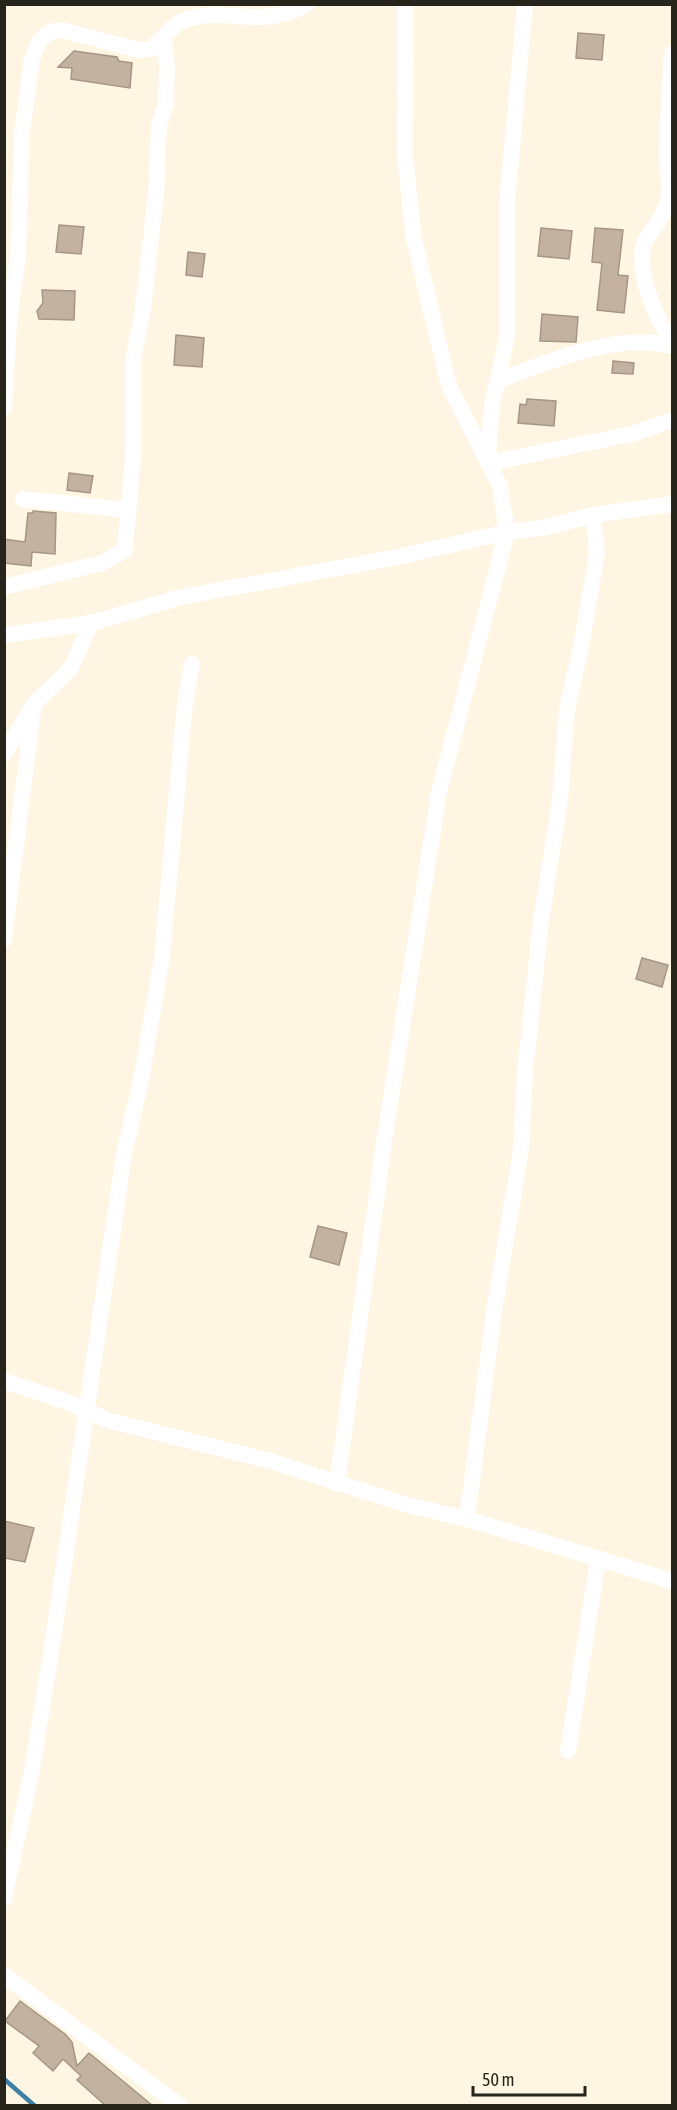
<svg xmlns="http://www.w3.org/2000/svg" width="677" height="2110" viewBox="0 0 677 2110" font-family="'Asap Condensed',sans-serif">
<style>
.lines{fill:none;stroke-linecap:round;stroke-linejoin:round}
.stream{stroke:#3d7fa6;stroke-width:4.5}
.building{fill:#c3b29f;stroke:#a69683;stroke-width:1.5}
.street{stroke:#fff;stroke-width:16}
</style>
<rect width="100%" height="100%" fill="#fef5e2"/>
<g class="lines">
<!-- stream -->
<polyline class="stream" points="4,2079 35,2106"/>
</g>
<!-- building -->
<g class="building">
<polygon points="578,33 604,35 602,60 576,58"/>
<polygon points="74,51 117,57 119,61 132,63 130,88 71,79 72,68 58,67"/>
<polygon points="59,225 84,227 81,254 56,252"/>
<polygon points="541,228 572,231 569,259 538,256"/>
<polygon points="595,228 623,230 618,275 628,276 624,313 597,310 602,263 592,262"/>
<polygon points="188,252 205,254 202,277 186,275"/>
<polygon points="42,290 75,291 74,320 39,319 37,311 43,303"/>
<polygon points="542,314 578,317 576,342 540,341"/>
<polygon points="176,335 204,338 202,367 174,365"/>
<polygon points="613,361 634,363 633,374 612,373"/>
<polygon points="527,399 556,401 554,426 518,423 520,404 526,405"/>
<polygon points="69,473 93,476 90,493 67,490"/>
<polygon points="33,511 56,513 55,554 32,552 31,566 4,563 4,539 25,542 28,513 33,513"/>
<polygon points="642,958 668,965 662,987 636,979"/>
<polygon points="318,1226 347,1233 339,1265 310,1257"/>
<polygon points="4,1521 34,1528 25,1562 4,1558"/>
<polygon points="20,2001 65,2034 72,2042 77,2066 89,2053 153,2106 106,2106 77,2080 81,2076 63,2059 53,2071 33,2053 39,2046 5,2021"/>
</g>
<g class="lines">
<!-- street -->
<g class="street">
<path d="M672,54C670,88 667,122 667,156C667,168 670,181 669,193C667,213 657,223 647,238C631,263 656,319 672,341"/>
<path d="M498,380C552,361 616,332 672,346"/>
<path d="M4,408L9,324L18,255L22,133L32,59L39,41L50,32L62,30L139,50L151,49C162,39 172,24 187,19C229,6 258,31 307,4"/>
<polyline points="488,457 492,405 507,336 507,204 525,4"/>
<polyline points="489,463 632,434 672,420"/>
<polyline points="23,499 127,510"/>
<polyline points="4,587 102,563 125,550 134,446 134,355 142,316 156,195 159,125 166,103 167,66 164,36"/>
<polyline points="4,635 91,623 181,597 398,557 507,532 543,528 593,515 672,504"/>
<polyline points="4,754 34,704 71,668 91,623"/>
<polyline points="4,939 34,704"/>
<polyline points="4,1381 65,1401 110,1421 270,1461 404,1504 467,1519 672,1581"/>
<polyline points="337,1484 385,1136 439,792 507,532 500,486 449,386 414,239 405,156 406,4"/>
<polyline points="467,1519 494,1312 521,1149 525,1073 541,921 560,800 567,710 582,641 597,553 593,515"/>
<polyline points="568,1751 598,1560"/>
<polyline points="4,1898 31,1776 53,1640 124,1154 141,1080 162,957 185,703 192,664"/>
<polyline points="4,1975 180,2106"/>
</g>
</g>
<!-- border -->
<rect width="677" height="2110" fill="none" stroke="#27241b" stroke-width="12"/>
<!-- scale -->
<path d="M473 2086v9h112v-9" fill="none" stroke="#27241b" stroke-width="3"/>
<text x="482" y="2086" font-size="18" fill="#27241b" stroke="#fef5e2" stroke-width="4.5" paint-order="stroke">50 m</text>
</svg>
